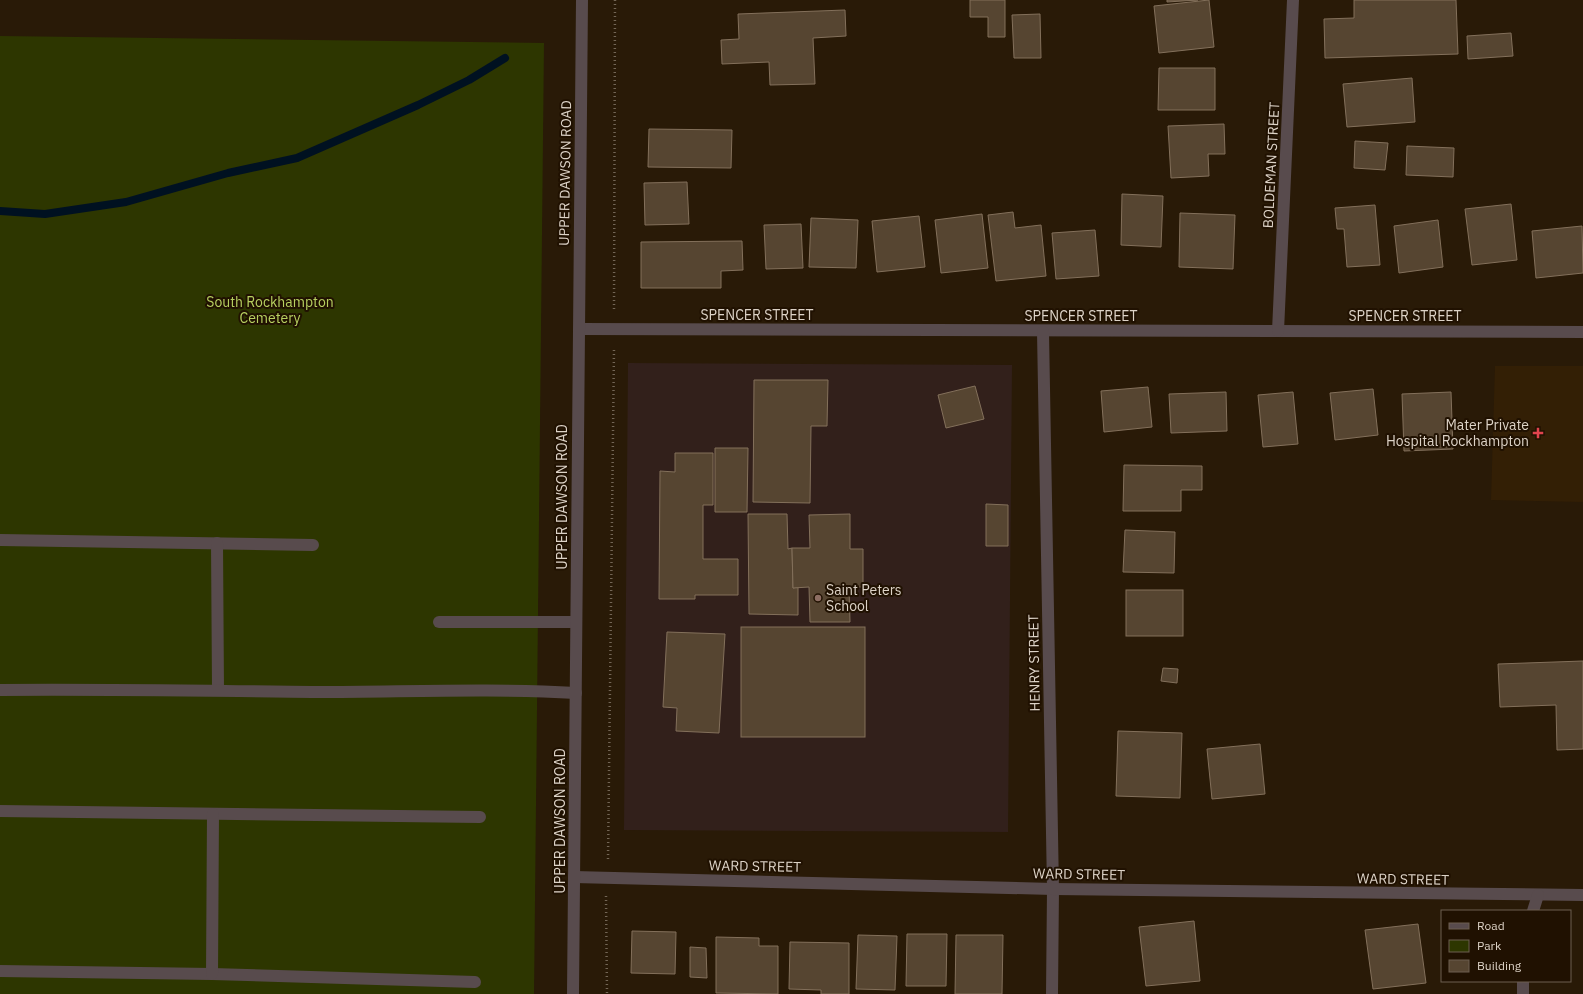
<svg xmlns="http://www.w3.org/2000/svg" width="1583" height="994" viewBox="0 0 1583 994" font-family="'IBM Plex Sans',sans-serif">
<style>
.built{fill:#331f05}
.education{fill:#32201b}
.green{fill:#2d3600}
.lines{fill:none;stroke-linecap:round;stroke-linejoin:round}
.stream{stroke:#001121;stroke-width:8}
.building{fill:#564531;stroke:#83705b}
.path{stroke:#736656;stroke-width:2.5;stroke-dasharray:1 3;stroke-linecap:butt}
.minor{stroke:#584b4d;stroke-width:12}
.health-dot{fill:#e0444e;stroke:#201101;stroke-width:1.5}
.education-dot{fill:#8d6e63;stroke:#201101;stroke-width:1.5}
.labels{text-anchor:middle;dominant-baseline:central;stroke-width:4;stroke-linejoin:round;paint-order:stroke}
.street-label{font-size:14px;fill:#ddd3c7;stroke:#201101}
.park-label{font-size:14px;fill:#b7d060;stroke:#201101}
.poi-label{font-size:14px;fill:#ddd3c7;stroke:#201101;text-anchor:end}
</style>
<rect width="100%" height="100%" fill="#291a07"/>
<!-- built -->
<polygon class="built" points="1495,366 1583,366 1583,502 1491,500"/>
<!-- education -->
<polygon class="education" points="628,363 1012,365 1008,832 624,830"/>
<!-- green -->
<polygon class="green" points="0,36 544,43 534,994 0,994"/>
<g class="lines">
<!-- stream -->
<polyline class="stream" points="0,211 45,214 126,202 228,173 297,158 418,105 469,80 505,58"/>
</g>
<!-- building -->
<g class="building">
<polygon points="970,0 1005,0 1005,37 988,37 988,17 970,17"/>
<polygon points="1167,0 1198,0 1167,2"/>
<polygon points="1209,0 1214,47 1159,53 1154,6"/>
<polygon points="1354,0 1456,0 1458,54 1325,58 1324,19 1354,18"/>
<polygon points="845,10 846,36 813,38 815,84 770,85 769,62 722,64 721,40 739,39 738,14"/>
<polygon points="1040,14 1041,58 1014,58 1012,15"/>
<polygon points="1511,33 1513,56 1468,59 1467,36"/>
<polygon points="1159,68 1215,68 1215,110 1158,110"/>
<polygon points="1412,78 1415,122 1347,127 1343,84"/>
<polygon points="1224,124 1225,154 1208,154 1209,176 1171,178 1168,126"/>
<polygon points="649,129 732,130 731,168 648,167"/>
<polygon points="1355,141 1388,143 1385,170 1354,168"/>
<polygon points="1407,146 1454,148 1453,177 1406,175"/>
<polygon points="687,182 689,224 645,225 644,183"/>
<polygon points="1122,194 1163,196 1161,247 1121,245"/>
<polygon points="1511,204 1517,260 1472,265 1465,209"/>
<polygon points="1375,205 1380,265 1347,267 1344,229 1337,229 1335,208"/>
<polygon points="1013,212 1015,228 1041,225 1046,276 996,281 988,215"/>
<polygon points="1180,213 1235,215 1233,269 1179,267"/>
<polygon points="982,214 988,268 941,273 935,220"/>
<polygon points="919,216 925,267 877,272 872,221"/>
<polygon points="811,218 858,220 856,268 809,267"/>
<polygon points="1438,220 1443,267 1399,273 1394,226"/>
<polygon points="801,224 803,268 766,269 764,225"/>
<polygon points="1582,226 1583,273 1536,278 1532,231"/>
<polygon points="1095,230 1099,276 1056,279 1052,233"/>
<polygon points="742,241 743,270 721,271 721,288 641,288 641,242"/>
<polygon points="754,380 828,380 827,426 811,426 810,503 753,502"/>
<polygon points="975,386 984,419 946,428 938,395"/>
<polygon points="1148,387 1152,427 1104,432 1101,391"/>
<polygon points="1373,389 1378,435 1335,440 1330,393"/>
<polygon points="1226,392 1227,431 1171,433 1169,394"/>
<polygon points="1293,392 1298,444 1263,447 1258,395"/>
<polygon points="1451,392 1453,449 1404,451 1402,394"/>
<polygon points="715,448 748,448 747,512 715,512"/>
<polygon points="675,453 713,453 713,505 703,505 703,559 738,559 738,595 695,595 695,599 659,599 660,471 675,472"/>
<polygon points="1124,465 1202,466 1202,490 1181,490 1181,511 1123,511"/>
<polygon points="986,504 1008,505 1008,546 986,546"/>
<polygon points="748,514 787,514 788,549 792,548 793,588 798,587 798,615 749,614"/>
<polygon points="850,514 850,549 863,549 863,587 849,587 850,622 810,622 809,587 793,588 792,548 810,548 809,515"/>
<polygon points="1125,530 1175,532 1174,573 1123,572"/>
<rect x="1126" y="590" width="57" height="46"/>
<rect x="741" y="627" width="124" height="110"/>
<polygon points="667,632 725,634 719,733 676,731 677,708 663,707"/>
<polygon points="1583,661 1583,749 1557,750 1556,705 1500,707 1498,664"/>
<polygon points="1163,668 1178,669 1177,683 1161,681"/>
<polygon points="1118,731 1182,733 1180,798 1116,796"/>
<polygon points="1260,744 1265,794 1212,799 1207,749"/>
<polygon points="1194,921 1200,981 1146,986 1139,927"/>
<polygon points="1418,924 1426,983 1373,989 1365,930"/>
<polygon points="632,931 676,932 675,974 631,973"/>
<polygon points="907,934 947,934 946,986 906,986"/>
<polygon points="858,935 897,936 895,990 856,989"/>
<polygon points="956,935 1003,935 1002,994 955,994"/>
<polygon points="716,937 759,938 759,946 778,946 778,994 716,993"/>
<polygon points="790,942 849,943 849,994 821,994 821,990 789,989"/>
<polygon points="690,947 706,948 707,978 690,977"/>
</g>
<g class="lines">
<!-- path -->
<g class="path">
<polyline points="614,309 615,0"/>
<polyline points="608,859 614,348"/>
<polyline points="606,896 607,994"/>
</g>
<!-- minor -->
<g class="minor">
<polyline points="579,329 1583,332"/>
<polyline points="1278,331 1293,0"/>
<polyline points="1043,332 1053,889 1052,994"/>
<polyline points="0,540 313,545"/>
<polyline points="217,543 218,690"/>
<polyline points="439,622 576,622"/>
<path d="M0,690C106,689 212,691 318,692C404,692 490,688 576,693"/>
<polyline points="0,811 480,817"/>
<polyline points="574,877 1053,889 1583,895"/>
<polyline points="1533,911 1538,895"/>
<polyline points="0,971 212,974 475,982"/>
<polyline points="212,974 213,814"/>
<polyline points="573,994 582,0"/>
<polyline points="1523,994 1523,981"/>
</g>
</g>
<!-- markers -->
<path class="health-dot" d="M1536 427h4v4h4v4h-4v4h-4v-4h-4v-4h4z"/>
<circle class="education-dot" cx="818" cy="598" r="4"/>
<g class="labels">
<!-- street labels -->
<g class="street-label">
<text transform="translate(1271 165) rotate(-87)">BOLDEMAN STREET</text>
<text transform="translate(565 173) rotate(-89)">UPPER DAWSON ROAD</text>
<text x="757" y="315">SPENCER STREET</text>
<text x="1081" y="316">SPENCER STREET</text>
<text x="1405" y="316">SPENCER STREET</text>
<text transform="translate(562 497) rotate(-90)">UPPER DAWSON ROAD</text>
<text transform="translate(1034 663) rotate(-91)">HENRY STREET</text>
<text transform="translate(560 821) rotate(-90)">UPPER DAWSON ROAD</text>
<text transform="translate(755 866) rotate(1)">WARD STREET</text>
<text transform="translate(1079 874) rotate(1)">WARD STREET</text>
<text transform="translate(1403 879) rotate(1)">WARD STREET</text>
</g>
<!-- park labels -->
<g class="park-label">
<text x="270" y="302">South Rockhampton<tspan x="270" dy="16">Cemetery</tspan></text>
</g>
<!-- poi labels -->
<g class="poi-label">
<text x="1529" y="425">Mater Private<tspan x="1529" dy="16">Hospital Rockhampton</tspan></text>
<text x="826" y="590" text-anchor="start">Saint Peters<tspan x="826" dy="16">School</tspan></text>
</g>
</g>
<!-- legend -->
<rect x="1441" y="910" width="130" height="72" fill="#201101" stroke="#6c5f50"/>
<rect x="1449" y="923" width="20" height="6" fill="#584b4d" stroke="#6c5f50"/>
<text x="1477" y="930" font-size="12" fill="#ddd3c7">Road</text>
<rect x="1449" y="940" width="20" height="12" fill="#2d3600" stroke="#6c5f50"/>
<text x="1477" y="950" font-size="12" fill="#ddd3c7">Park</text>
<rect x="1449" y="960" width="20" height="12" fill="#564531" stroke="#6c5f50"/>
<text x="1477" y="970" font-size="12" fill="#ddd3c7">Building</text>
</svg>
